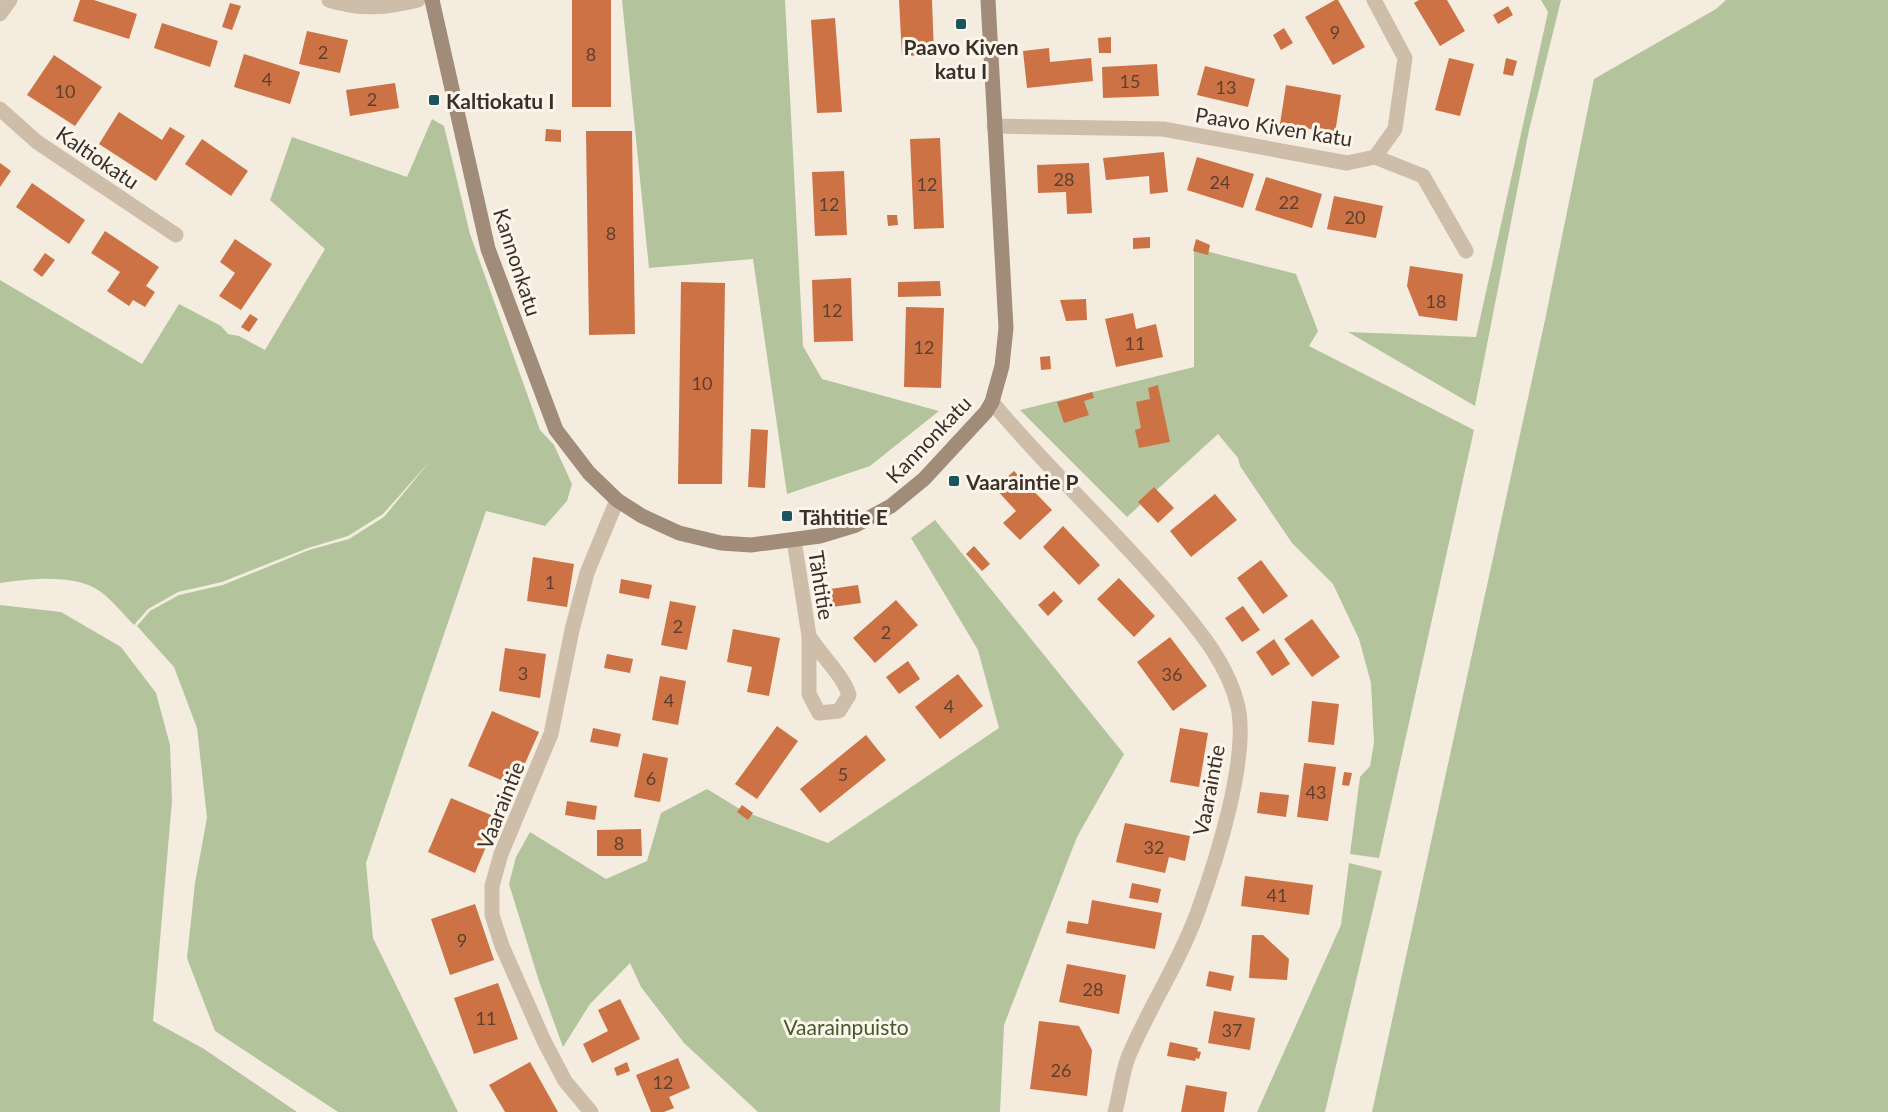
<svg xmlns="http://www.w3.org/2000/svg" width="1888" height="1112" viewBox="0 0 1888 1112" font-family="Lato,sans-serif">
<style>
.green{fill:#b3c49d}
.building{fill:#cc7244}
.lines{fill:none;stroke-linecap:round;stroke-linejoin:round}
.street{stroke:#cdbda9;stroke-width:15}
.secondary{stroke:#a18c7a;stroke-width:15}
.poi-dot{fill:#1c545e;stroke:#fbf5eb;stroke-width:2}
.labels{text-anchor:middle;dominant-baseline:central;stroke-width:6;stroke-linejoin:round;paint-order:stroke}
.number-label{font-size:18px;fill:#5e4030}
.poi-label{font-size:21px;font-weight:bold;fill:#3a3029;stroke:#fbf5eb;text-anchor:start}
.street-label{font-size:21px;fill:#3a3029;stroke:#fbf5eb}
.park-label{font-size:21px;fill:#445a2b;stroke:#fbf5eb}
</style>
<rect width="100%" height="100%" fill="#f4ecde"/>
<!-- green -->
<g class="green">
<polygon points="622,0 785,0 803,346 822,379 939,411 870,466 787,494 753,259 649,268"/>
<polygon points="1541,0 1561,0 1529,130 1475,406 1348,332 1476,337 1548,12"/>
<polygon points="1726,0 1888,0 1888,1112 1372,1112 1545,320 1594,79 1716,9"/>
<path d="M432,119L444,126L470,234L540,430L554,445L572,484L567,501L545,526L486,511L366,863L373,938L458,1112H338L215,1031L187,958L195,883L207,818L197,728L174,667L137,626L150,611L179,595L223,585L309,550L349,539L384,517L431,460L383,514L348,536L308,548L222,582L178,592L148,609L134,625C123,614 113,601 101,592C75,573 29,579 0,583V280L142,364L179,304L221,326L228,334L239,336L265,350L325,249L270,200L292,137L407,177Z"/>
<polygon points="1194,248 1296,274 1318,331 1309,346 1474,430 1379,858 1350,854 1360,777 1370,766 1374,743 1371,683 1359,639 1333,584 1292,543 1240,466 1238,458 1218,434 1127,517 1020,410 1194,367"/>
<polygon points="935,520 1124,754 1077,837 1004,1025 1000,1112 758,1112 684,1043 641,987 630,963 590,1004 563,1047 539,981 509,884 516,857 530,832 606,879 647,861 661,813 707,789 743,811 828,843 999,728 978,650 911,538"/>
<polygon points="0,605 61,612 121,647 156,693 170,745 172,801 153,1021 204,1049 297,1112 0,1112"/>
<polygon points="1349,863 1382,871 1325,1112 1257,1112 1341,925"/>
</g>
<!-- building -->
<g class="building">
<polygon points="80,0 94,0 137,14 129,39 73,21"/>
<rect x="572" y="0" width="39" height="107"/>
<polygon points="899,0 932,0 934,55 902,56"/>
<polygon points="1335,0 1338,0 1365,47 1333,65 1305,17"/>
<polygon points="1419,0 1447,0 1465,31 1440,46 1414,3"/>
<polygon points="230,3 241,6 232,30 222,27"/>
<polygon points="1508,6 1513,15 1498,24 1493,15"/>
<polygon points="835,18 842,112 817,113 811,20"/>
<polygon points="162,23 218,41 210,67 154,48"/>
<polygon points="1284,28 1293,43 1281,50 1273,35"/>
<polygon points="307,31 348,40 340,73 299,64"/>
<polygon points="1111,37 1111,53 1099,53 1098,38"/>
<polygon points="1049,48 1050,62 1091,58 1093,81 1027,88 1023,51"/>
<polygon points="244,54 300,72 290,104 234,87"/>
<polygon points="54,55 102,87 75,126 27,95"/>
<polygon points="1449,58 1474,64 1460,116 1435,110"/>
<polygon points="1506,58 1517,61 1513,76 1503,74"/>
<polygon points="1157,64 1159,96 1103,98 1102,67"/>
<polygon points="1205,66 1255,79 1248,107 1197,95"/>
<polygon points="395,83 399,108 350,116 346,90"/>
<polygon points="1286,85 1341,95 1335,133 1280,124"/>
<polygon points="119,112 162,140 170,127 185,136 156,181 99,144"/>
<polygon points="546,129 561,130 561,142 545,141"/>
<polygon points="586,131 632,131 635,334 589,335"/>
<polygon points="940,138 944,228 914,229 910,139"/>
<polygon points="202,139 248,171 231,196 185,164"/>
<polygon points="1164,152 1168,192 1150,194 1149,176 1106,180 1103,158"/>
<polygon points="1197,157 1254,174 1243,208 1187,190"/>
<polygon points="0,163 11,171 0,187"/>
<polygon points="1089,163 1092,213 1067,214 1066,192 1038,193 1037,165"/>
<polygon points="844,171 847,235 815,236 812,172"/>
<polygon points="1266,177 1322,194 1312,228 1255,210"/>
<polygon points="32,183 85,220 69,244 16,207"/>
<polygon points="1334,196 1383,206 1376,238 1327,229"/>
<polygon points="887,215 897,215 898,225 888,226"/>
<polygon points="105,231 159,267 146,286 155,292 145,307 133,300 129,306 107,291 120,272 91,253"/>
<polygon points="1150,237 1150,248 1133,249 1133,238"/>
<polygon points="235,239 272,264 241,310 219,296 235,273 220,262"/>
<polygon points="1196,239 1210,245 1208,255 1193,251"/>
<polygon points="45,253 55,260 42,277 33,270"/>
<polygon points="1410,266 1463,274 1457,321 1419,316 1407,286"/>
<polygon points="851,278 853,341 814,342 812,280"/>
<polygon points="940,281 941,296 898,297 898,282"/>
<polygon points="681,282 725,283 722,484 678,484"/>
<polygon points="1086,299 1087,320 1066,321 1060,300"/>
<polygon points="906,307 944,308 941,388 904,387"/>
<polygon points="1133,313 1136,329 1156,324 1163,357 1116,367 1105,319"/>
<polygon points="250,314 258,319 249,332 241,327"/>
<polygon points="1050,356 1051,369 1041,370 1040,357"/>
<polygon points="1158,385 1170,442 1139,448 1135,430 1141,428 1136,402 1150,399 1148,388"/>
<polygon points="1092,392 1094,398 1084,401 1089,415 1064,423 1057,402"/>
<polygon points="751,429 768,430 765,488 748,487"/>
<polygon points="1014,471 1052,510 1020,540 1003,523 1016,511 995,488"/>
<polygon points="1154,487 1174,508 1158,523 1138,502"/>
<polygon points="1215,494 1237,520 1191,557 1170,531"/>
<polygon points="1063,526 1100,565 1079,585 1043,547"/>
<polygon points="974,546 990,564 982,571 966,554"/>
<polygon points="533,557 574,564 567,607 527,601"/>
<polygon points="1261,560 1288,596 1263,614 1237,578"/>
<polygon points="1119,578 1155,616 1134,637 1097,599"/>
<polygon points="621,579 652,585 649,599 619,593"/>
<polygon points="858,585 861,603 832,607 830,589"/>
<polygon points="1054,591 1063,601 1048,616 1038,605"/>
<polygon points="896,600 918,625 875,663 853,638"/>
<polygon points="670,601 696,606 687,650 661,645"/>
<polygon points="1243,606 1260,630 1242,642 1225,618"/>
<polygon points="1312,619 1340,657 1312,677 1284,639"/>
<polygon points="733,629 780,638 769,696 747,692 752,667 727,662"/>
<polygon points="1170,637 1207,686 1173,711 1137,662"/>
<polygon points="1274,639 1290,664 1272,676 1256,652"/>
<polygon points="505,648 546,654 540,698 499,691"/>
<polygon points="607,654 633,659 630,673 604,668"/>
<polygon points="908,661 920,679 899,694 886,677"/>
<polygon points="958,674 983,706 940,739 915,707"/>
<polygon points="660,676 686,681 678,725 652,720"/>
<polygon points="1312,701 1339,704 1334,745 1308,742"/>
<polygon points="492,711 539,732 515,786 468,766"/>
<polygon points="777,726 798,741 757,799 735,784"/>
<polygon points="593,728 621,734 618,747 590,742"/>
<polygon points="1180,728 1208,733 1199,787 1170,782"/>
<polygon points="866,735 886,760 820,813 800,789"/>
<polygon points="643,753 668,758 660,802 634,797"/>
<polygon points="1304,763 1336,767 1328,821 1297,817"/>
<polygon points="1344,772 1352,773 1349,786 1342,785"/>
<polygon points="1260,792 1289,795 1286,817 1257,813"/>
<polygon points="451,798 498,818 475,873 428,852"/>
<polygon points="567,801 597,806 595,820 565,815"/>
<polygon points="742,805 753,813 748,820 737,812"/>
<polygon points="1125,823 1190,836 1185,861 1169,857 1165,873 1116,862"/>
<polygon points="641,829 642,856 597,856 597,830"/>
<polygon points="1245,876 1313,885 1309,915 1241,906"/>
<polygon points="1132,883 1161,889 1158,903 1129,898"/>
<polygon points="1092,900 1162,913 1155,949 1066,933 1068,921 1088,924"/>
<polygon points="475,904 494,960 450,975 431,919"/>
<polygon points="1252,935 1263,935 1289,959 1287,980 1249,978"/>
<polygon points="1067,964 1126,975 1119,1014 1059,1002"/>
<polygon points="1209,971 1234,976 1231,991 1206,986"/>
<polygon points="498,983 518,1039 474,1054 454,998"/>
<polygon points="620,999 640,1039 592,1063 583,1044 608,1031 598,1010"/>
<polygon points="1214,1011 1255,1018 1250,1050 1208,1043"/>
<polygon points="1039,1021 1079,1026 1092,1050 1087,1096 1030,1089"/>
<polygon points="1170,1042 1198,1048 1197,1051 1201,1052 1199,1059 1196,1058 1195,1061 1167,1056"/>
<polygon points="678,1058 690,1088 669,1097 674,1108 664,1112 651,1112 636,1075"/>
<polygon points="530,1062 558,1112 505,1112 489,1085"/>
<polygon points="627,1062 630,1071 617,1076 614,1068"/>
<polygon points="1186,1085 1227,1092 1224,1112 1181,1112"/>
</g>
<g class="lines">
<!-- street -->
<g class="street">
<path d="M329,0C360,10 387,8 418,0"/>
<polyline points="0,14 10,0"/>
<polyline points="0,109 37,142 176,235"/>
<polyline points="994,126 1163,129 1347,163 1375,157 1395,129 1405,58 1374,0"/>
<polyline points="1375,157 1423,176 1466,251"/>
<path d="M992,402C1049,471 1116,531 1173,599C1200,631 1229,666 1238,707C1249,759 1216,861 1198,911C1180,961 1150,1006 1129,1055C1122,1072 1120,1094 1115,1112"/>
<path d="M794,540L809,636V694L819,713L839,711L849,695C843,675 822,657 809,636"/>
<polyline points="591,1112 565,1081 544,1041 502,946 492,915 492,886 501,854 551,734 572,630 587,573 617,500"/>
</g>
<!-- secondary -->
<polyline class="secondary" points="432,0 488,249 556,430 589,473 617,500 642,516 679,533 721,543 751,545 820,536 856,525 891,506 924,479 986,412 992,402 1002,366 1006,328 988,0"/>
</g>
<!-- markers -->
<g class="poi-dot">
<rect x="955" y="18" width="12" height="12" rx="3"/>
<rect x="428" y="94" width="12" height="12" rx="3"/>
<rect x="948" y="475" width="12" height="12" rx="3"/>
<rect x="781" y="510" width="12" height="12" rx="3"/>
</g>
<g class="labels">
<!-- number labels -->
<g class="number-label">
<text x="1335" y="32">9</text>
<text x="323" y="52">2</text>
<text x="591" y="54">8</text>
<text x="267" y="79">4</text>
<text x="1130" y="81">15</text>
<text x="1226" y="87">13</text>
<text x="65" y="91">10</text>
<text x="372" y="99">2</text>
<text x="1064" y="179">28</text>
<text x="1220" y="182">24</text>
<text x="927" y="184">12</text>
<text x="1289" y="202">22</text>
<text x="829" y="204">12</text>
<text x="1355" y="217">20</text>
<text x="611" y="233">8</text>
<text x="1436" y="301">18</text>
<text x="832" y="310">12</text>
<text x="1135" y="343">11</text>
<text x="924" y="347">12</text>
<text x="702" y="383">10</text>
<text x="550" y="582">1</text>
<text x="678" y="626">2</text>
<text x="886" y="632">2</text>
<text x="523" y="673">3</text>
<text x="1172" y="674">36</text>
<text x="669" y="700">4</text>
<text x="949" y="706">4</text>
<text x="843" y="774">5</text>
<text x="651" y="778">6</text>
<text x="1316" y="792">43</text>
<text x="619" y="843">8</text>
<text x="1154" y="847">32</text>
<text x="1277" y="895">41</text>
<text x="462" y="940">9</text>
<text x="1093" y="989">28</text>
<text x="486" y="1018">11</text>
<text x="1232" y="1030">37</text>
<text x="1061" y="1070">26</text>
<text x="663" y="1082">12</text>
</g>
<!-- poi labels -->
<g class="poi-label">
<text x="961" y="46" text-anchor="middle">Paavo Kiven<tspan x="961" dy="24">katu I</tspan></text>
<text x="446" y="100">Kaltiokatu I</text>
<text x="966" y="481">Vaaraintie P</text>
<text x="799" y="516">Tähtitie E</text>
</g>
<!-- street labels -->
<g class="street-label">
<text transform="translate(1274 126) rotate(9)">Paavo Kiven katu</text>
<text transform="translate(98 157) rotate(34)">Kaltiokatu</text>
<text transform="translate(518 262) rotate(72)">Kannonkatu</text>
<text transform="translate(928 439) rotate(-46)">Kannonkatu</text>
<text transform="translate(822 585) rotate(81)">Tähtitie</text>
<text transform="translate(1208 790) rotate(-79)">Vaaraintie</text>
<text transform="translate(500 805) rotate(-68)">Vaaraintie</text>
</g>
<!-- park labels -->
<g class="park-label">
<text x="846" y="1026">Vaarainpuisto</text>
</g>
</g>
</svg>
